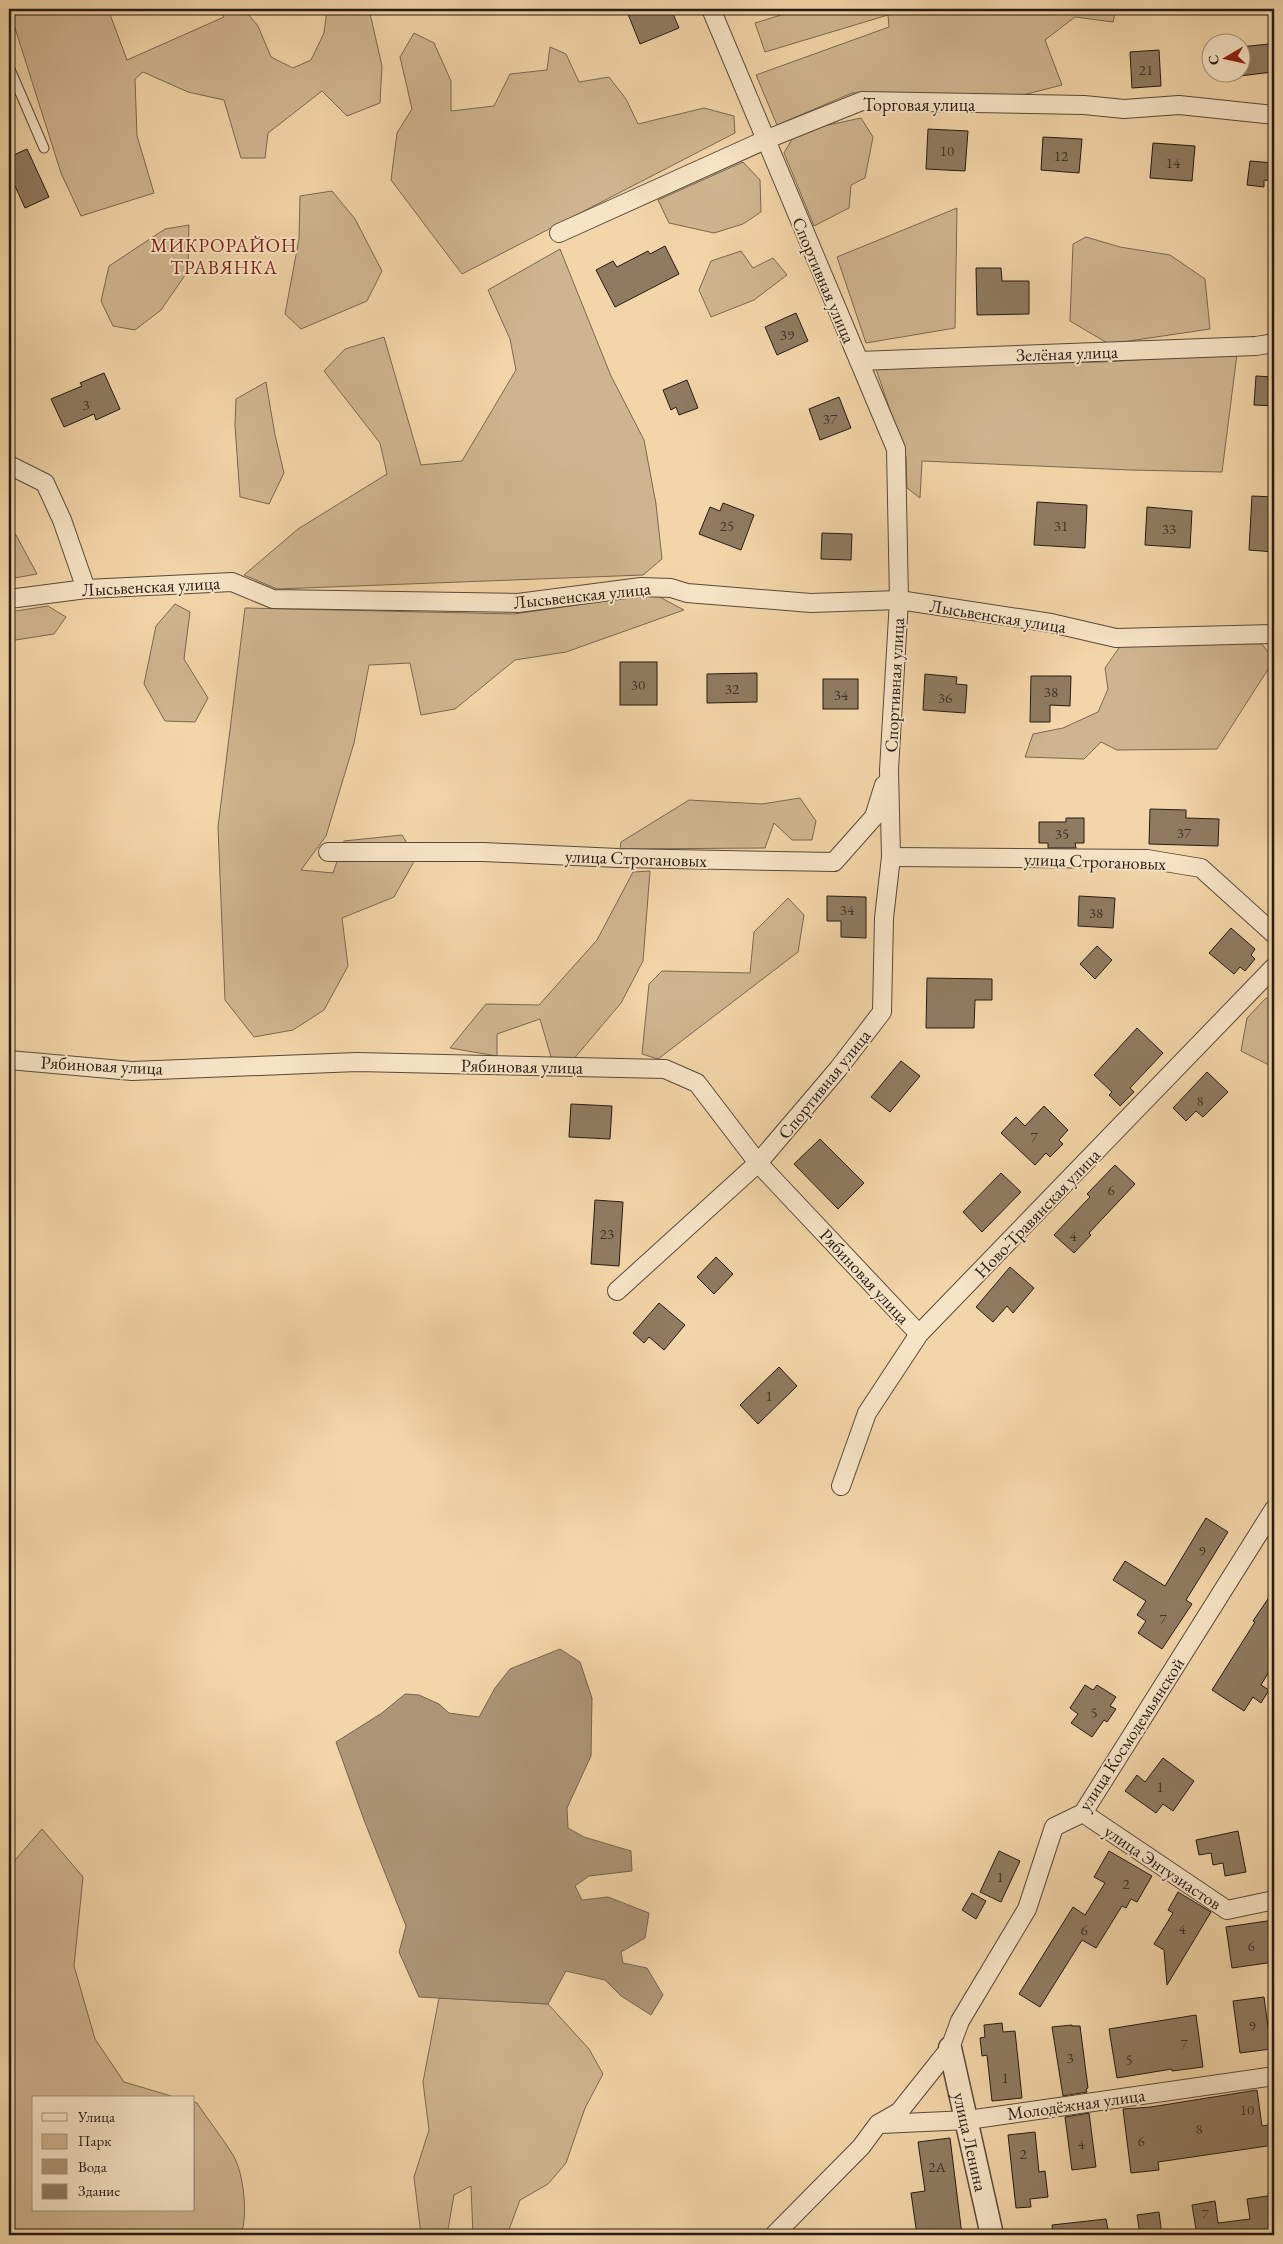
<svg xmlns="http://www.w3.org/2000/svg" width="1283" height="2244" viewBox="0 0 1283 2244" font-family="'EB Garamond',serif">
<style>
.green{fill:#cfb58f;stroke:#7a6852}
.water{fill:#ad9576;stroke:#77644f}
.building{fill:#907b61;stroke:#261a15}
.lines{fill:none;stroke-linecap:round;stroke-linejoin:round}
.service-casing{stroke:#59493a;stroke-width:11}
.minor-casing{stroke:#59493a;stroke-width:20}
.tertiary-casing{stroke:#59493a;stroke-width:25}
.service{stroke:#f7e4c6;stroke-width:9}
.minor{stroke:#f7e4c6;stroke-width:18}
.tertiary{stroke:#f7e4c6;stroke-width:22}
.labels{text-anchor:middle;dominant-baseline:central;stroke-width:4;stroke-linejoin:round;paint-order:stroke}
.number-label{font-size:15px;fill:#403228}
.street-label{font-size:18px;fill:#261a15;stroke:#f7e4c6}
.neighbourhood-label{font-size:19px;letter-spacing:1px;fill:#7a1f14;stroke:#f7e4c6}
</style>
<rect width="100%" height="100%" fill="#f2d5a8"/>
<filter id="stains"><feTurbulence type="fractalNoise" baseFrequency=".004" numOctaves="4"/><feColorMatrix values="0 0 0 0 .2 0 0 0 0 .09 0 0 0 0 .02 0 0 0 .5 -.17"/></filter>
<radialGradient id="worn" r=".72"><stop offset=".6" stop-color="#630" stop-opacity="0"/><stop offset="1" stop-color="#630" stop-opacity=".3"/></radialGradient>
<!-- green -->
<g class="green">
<polygon points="9,9 108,9 127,60 224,17 218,9 244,9 258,26 271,57 293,68 311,60 324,33 327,9 369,9 382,66 380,103 347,116 322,91 268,133 265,158 241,158 224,100 188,92 143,72 135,79 137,136 154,193 81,216 61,173"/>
<polygon points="800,9 1116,9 1113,22 1075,17 1045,40 1062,85 1023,95 852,93 777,125 756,75 889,27 888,15 765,52 755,23"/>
<polygon points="414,33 434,43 451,81 451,111 494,106 510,74 547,70 550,47 566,54 579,82 609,77 626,99 638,124 704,108 734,116 735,133 462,274 391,180 397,133 412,109 400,57"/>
<polygon points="861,118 873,137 865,178 851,185 849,208 814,226 784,153 796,132"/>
<polygon points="743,162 760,180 761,212 743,224 714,233 669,223 658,200"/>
<polygon points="332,191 355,219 382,271 367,301 301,329 285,314 299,239 300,196"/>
<polygon points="957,208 955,328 866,343 837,257"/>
<polygon points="189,225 188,271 161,310 135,330 113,326 101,301 109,266 165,229"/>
<polygon points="1086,237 1120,247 1170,255 1205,279 1210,329 1109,344 1070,321 1073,244"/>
<polygon points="560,249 611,376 644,440 656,504 662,559 643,575 277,589 244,575 298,529 387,474 380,443 324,371 345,349 384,337 421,465 462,461 516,370 510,339 488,290"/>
<polygon points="741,251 753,268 773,258 787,275 754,300 711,317 699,290 711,261"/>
<polygon points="1237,354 1222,472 1130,470 922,461 920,498 907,488 906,457 875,366 1103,362"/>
<polygon points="266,382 275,435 284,473 269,504 240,497 235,425 236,399"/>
<polygon points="9,533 16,535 37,574 9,579"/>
<polygon points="654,594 684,610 566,652 515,660 455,709 421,715 410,663 369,665 354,743 326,836 301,870 333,873 344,841 402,835 416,858 394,897 342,918 348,966 324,1010 293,1030 254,1037 225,1000 218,827 245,608 514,614"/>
<polygon points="175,604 190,612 184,659 208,698 195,722 165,721 144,684 156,626"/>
<polygon points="48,606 66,617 54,634 9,641 9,612"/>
<polygon points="1123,642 1262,644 1274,660 1217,749 1117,750 1101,742 1084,759 1025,757 1033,734 1063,728 1098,712 1108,689 1105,668"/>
<polygon points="800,798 816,821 812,840 792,840 774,823 765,848 620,849 621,842 689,800 762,804"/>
<polygon points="650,871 643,961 621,1003 572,1061 551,1057 540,1019 497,1034 497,1056 450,1048 486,1004 539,1005 597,940 633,872"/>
<polygon points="788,898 804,915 798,952 658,1059 642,1054 649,984 662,971 750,973 754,932"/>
<polygon points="1266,998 1274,1000 1273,1067 1241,1051 1247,1018"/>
<path d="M42,1829L83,1877L74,1966L95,2039L124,2082L178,2098H34V2210H194V2102L197,2103C208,2120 222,2137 233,2155C244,2174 248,2214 241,2235H9V1867Z"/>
<polygon points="439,1998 548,2004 589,2049 603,2074 585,2108 566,2163 548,2184 520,2200 507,2235 473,2235 471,2186 454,2195 447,2235 421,2235 414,2177 429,2130 423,2082"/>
</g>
<!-- water -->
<polygon class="water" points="560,1649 580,1662 592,1698 591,1756 567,1808 568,1828 584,1837 631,1851 632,1871 589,1876 575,1886 582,1900 608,1897 649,1913 645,1938 621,1952 623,1963 647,1968 663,1995 651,2015 621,1996 605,1980 566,1971 548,2004 419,1997 399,1952 406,1926 364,1820 336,1742 382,1713 405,1694 419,1695 439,1704 449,1713 479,1717 495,1688 510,1669"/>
<!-- building -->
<g class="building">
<polygon points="626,9 671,9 679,28 640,44"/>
<polygon points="1269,44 1272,72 1240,76 1240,47"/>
<polygon points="1159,50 1161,86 1132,88 1130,52"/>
<polygon points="928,129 968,131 965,171 926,169"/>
<polygon points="1043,137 1082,139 1079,173 1041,170"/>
<polygon points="1153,143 1195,146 1192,181 1150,178"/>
<polygon points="27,149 49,197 25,208 9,173 9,157"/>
<polygon points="1250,161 1274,163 1274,181 1264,180 1264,187 1247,185"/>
<polygon points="665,246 679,274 615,307 596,270 613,261 617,267 648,251 650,254"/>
<polygon points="976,268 1001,268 1002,281 1029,281 1029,314 977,315"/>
<polygon points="796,313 808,341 777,355 765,327"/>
<polygon points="104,373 120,409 96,420 94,414 64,427 51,399 82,386 80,383"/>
<polygon points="1256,376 1274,377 1274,406 1254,405"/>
<polygon points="687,380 698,408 679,415 676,407 671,410 663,390"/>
<polygon points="839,397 851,428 820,440 809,409"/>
<polygon points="1252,496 1274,497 1274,552 1249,550"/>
<polygon points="1037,502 1087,505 1085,548 1034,545"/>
<polygon points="723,503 754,515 741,550 699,534 710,507 720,511"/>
<polygon points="1147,507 1192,511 1190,548 1145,545"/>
<polygon points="822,533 852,534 851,560 821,559"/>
<rect x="620" y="662" width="37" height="43"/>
<polygon points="757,673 757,702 707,703 707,674"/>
<polygon points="925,674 957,677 956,684 967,685 965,713 923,710"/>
<polygon points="1031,676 1071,676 1070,706 1050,705 1050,722 1030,722"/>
<rect x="823" y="679" width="35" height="30"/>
<polygon points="1150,809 1186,810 1186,818 1219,819 1218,846 1149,844"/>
<polygon points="1066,818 1084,818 1084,843 1075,843 1076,848 1048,848 1048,843 1039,843 1039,822 1066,822"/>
<polygon points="827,896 866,897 866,938 841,937 841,921 827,921"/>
<polygon points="1079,896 1115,898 1113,928 1078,926"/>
<polygon points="1231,928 1255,949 1251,955 1255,959 1245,971 1240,967 1234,974 1209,953"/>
<polygon points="1097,946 1112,960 1095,979 1080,964"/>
<polygon points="927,978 992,979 992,1000 975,1000 974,1028 926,1028"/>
<polygon points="1137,1028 1163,1053 1130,1088 1134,1092 1120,1106 1109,1095 1112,1092 1094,1075"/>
<polygon points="901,1061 920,1076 890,1112 871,1097"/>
<polygon points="1207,1072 1228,1092 1203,1117 1196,1111 1186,1121 1173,1108"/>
<polygon points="571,1104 612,1106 610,1139 569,1137"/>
<polygon points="1044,1106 1068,1130 1059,1140 1063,1144 1050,1157 1046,1153 1035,1165 1001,1133 1016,1117 1025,1126"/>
<polygon points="820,1139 864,1183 838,1209 794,1164"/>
<polygon points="1115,1165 1135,1184 1089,1233 1091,1235 1074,1253 1054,1235 1090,1197 1087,1194"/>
<polygon points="1001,1173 1021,1192 982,1232 963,1212"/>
<polygon points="595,1200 623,1202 619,1266 591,1264"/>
<polygon points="716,1257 733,1274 714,1294 697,1277"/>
<polygon points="1010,1267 1034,1288 1013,1313 1007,1306 993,1322 976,1307"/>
<polygon points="659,1303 685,1325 664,1350 649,1337 644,1343 633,1333"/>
<polygon points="779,1367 797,1386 758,1424 740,1405"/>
<polygon points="1206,1518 1228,1532 1186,1600 1192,1604 1162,1649 1138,1633 1146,1621 1137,1615 1146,1601 1113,1580 1125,1561 1165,1586"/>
<polygon points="1274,1590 1274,1663 1261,1685 1269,1690 1261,1703 1253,1697 1244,1711 1212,1690 1255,1622 1253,1621"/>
<polygon points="1085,1685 1093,1690 1097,1685 1116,1697 1110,1706 1116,1709 1107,1722 1104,1720 1092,1737 1071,1723 1078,1714 1070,1708"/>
<polygon points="1163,1758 1194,1781 1173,1811 1163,1804 1156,1813 1125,1791 1137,1775 1145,1782"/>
<polygon points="1238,1831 1246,1872 1225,1876 1223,1863 1213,1865 1211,1853 1199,1855 1196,1840"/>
<polygon points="999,1851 1020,1861 1001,1902 980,1892"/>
<polygon points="1109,1851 1152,1876 1137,1902 1131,1899 1126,1908 1122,1906 1096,1948 1082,1940 1040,2007 1019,1994 1073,1907 1085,1915 1105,1883 1094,1877"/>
<polygon points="1178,1892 1211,1912 1167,1985 1164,1950 1154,1944 1173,1913 1168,1910"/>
<polygon points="972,1893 986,1901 976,1919 962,1910"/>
<polygon points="1274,1920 1274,1962 1232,1968 1226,1927"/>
<polygon points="1264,1997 1271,2049 1240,2053 1233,2001"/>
<polygon points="1196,2015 1203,2067 1172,2071 1172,2069 1117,2078 1109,2029"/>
<polygon points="1002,2023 1003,2032 1015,2031 1022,2098 992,2101 987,2055 982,2056 980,2038 985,2037 984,2025"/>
<polygon points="1072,2025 1072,2026 1080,2026 1088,2088 1086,2089 1087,2092 1063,2096 1052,2027"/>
<polygon points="1257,2090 1262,2126 1274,2124 1274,2145 1158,2162 1159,2170 1131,2173 1123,2109 1151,2107"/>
<polygon points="1089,2113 1096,2167 1072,2170 1065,2117"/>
<polygon points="1035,2132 1039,2172 1045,2171 1048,2197 1030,2199 1031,2207 1016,2208 1008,2135"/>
<polygon points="950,2138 962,2235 917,2235 911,2193 925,2191 918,2142"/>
<polygon points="1274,2195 1274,2235 1197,2235 1192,2205 1215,2201 1218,2223 1250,2219 1247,2199"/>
<polygon points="1159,2212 1162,2235 1140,2235 1137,2215"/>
<polygon points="1106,2219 1109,2235 1053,2235 1052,2225"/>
</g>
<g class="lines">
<defs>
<polyline id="service" points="9,67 44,148"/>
<g id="minor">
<polyline points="559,233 765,140 862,101 1084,105 1124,109 1179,105 1274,115"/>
<polyline points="859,361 1256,346 1274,343"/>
<polyline points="9,465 45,483 62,520 86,589"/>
<polyline points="9,599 86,589 232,582 273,599 518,603 641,587 671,588 687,593 811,603 899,600 1051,623 1116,638 1274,634"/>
<polyline points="328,852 483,852 618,858 834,862 874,817 884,785"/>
<polyline points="891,857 1147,859 1201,868 1274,934"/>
<polyline points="9,1060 132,1071 357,1062 665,1069 697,1083 758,1163 919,1334"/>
<polyline points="617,1291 758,1163 838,1069 882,1012 884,918 891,857 889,770 899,600 896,449 711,9"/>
<polyline points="841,1486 867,1413 919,1334 1274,967"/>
<polyline points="1083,1813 1227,1910 1274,1900"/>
<polyline points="881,2124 968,2120 1274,2076"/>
<polyline points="774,2235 861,2147 878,2124 899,2112 950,2048 960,2021 1027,1909 1054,1827 1083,1813 1274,1509"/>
</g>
<g id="tertiary">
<path id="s1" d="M950,2048L992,2235"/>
</g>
</defs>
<!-- service casing -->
<use href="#service" class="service-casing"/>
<!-- minor casing -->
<use href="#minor" class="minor-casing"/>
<!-- tertiary casing -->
<use href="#tertiary" class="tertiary-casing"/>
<!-- service -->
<use href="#service" class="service"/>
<!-- minor -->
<use href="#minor" class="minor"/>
<!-- tertiary -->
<use href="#tertiary" class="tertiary"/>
</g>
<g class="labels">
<!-- number labels -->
<g class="number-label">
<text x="1146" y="69">21</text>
<text x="947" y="150">10</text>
<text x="1061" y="155">12</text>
<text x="1173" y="162">14</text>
<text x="787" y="334">39</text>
<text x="86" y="404">3</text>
<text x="830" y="418">37</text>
<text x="727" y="525">25</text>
<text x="1061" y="525">31</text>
<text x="1169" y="528">33</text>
<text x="638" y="684">30</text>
<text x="732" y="688">32</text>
<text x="1051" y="691">38</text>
<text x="841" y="694">34</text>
<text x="945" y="697">36</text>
<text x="1184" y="832">37</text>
<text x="1062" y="833">35</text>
<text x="847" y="909">34</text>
<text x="1096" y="912">38</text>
<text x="1200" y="1100">8</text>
<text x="1034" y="1136">7</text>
<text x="1111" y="1189">6</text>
<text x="607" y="1233">23</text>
<text x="1073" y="1235">4</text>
<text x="769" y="1395">1</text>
<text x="1202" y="1550">9</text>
<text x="1163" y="1618">7</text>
<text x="1094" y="1712">5</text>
<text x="1160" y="1786">1</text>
<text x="1000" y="1876">1</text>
<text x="1126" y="1883">2</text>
<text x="1182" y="1928">4</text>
<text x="1084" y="1929">6</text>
<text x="1251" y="1945">6</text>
<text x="1252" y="2025">9</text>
<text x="1184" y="2043">7</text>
<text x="1070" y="2057">3</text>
<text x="1129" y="2059">5</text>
<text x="1005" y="2077">1</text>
<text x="1247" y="2109">10</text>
<text x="1199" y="2128">8</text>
<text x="1141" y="2140">6</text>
<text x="1081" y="2143">4</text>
<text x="1023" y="2153">2</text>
<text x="937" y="2166">2А</text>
<text x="1205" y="2213">7</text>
</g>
<!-- street labels -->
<g class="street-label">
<text x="919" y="104">Торговая улица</text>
<text transform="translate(824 280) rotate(67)">Спортивная улица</text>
<text transform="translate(1067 353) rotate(-2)">Зелёная улица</text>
<text transform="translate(151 586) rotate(-3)">Лысьвенская улица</text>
<text transform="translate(582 595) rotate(-6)">Лысьвенская улица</text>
<text transform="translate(998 616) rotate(9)">Лысьвенская улица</text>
<text transform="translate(894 685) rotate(-87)">Спортивная улица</text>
<text transform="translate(636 858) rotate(2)">улица Строгановых</text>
<text transform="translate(1095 861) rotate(2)">улица Строгановых</text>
<text transform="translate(102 1065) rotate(3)">Рябиновая улица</text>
<text transform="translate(522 1066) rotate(1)">Рябиновая улица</text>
<text transform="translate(824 1084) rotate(-51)">Спортивная улица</text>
<text transform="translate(1037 1213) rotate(-46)">Ново-Травянская улица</text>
<text transform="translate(865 1276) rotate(47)">Рябиновая улица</text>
<text transform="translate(1131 1734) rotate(-57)">улица Космодемьянской</text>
<text transform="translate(1163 1867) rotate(34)">улица Энтузиастов</text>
<text transform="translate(1076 2104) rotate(-8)">Молодёжная улица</text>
<text stroke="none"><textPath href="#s1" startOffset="96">улица Ленина</textPath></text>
</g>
<!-- neighbourhood labels -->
<g class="neighbourhood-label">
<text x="224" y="245">МИКРОРАЙОН<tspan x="224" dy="22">ТРАВЯНКА</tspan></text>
</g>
</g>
<!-- margin -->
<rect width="1283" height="2244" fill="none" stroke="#f2d5a8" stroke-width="30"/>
<rect x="10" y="10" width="1263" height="2224" fill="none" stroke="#261a15" stroke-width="2.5"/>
<rect x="15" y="15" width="1253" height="2214" fill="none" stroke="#261a15"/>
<!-- legend -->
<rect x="32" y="2096" width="162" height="115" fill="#f7e4c6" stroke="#a3937f"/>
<rect x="42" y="2113" width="25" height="8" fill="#f7e4c6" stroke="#a3937f"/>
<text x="78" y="2122" font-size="15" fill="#261a15">Улица</text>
<rect x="42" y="2134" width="25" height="15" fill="#cfb58f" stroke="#a3937f"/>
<text x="78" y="2146" font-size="15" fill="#261a15">Парк</text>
<rect x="42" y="2159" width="25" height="15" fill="#ad9576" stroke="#a3937f"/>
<text x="78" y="2172" font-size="15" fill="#261a15">Вода</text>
<rect x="42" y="2184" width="25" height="15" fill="#907b61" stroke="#a3937f"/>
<text x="78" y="2196" font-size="15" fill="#261a15">Здание</text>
<!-- north arrow -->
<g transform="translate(1226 58) rotate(261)"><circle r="24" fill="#f7e4c6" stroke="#a3937f"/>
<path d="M0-4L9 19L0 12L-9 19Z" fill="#8f2418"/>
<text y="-8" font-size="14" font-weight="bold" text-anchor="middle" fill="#261a15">С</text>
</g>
<rect width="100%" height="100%" filter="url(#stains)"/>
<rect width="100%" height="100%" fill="url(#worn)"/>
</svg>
